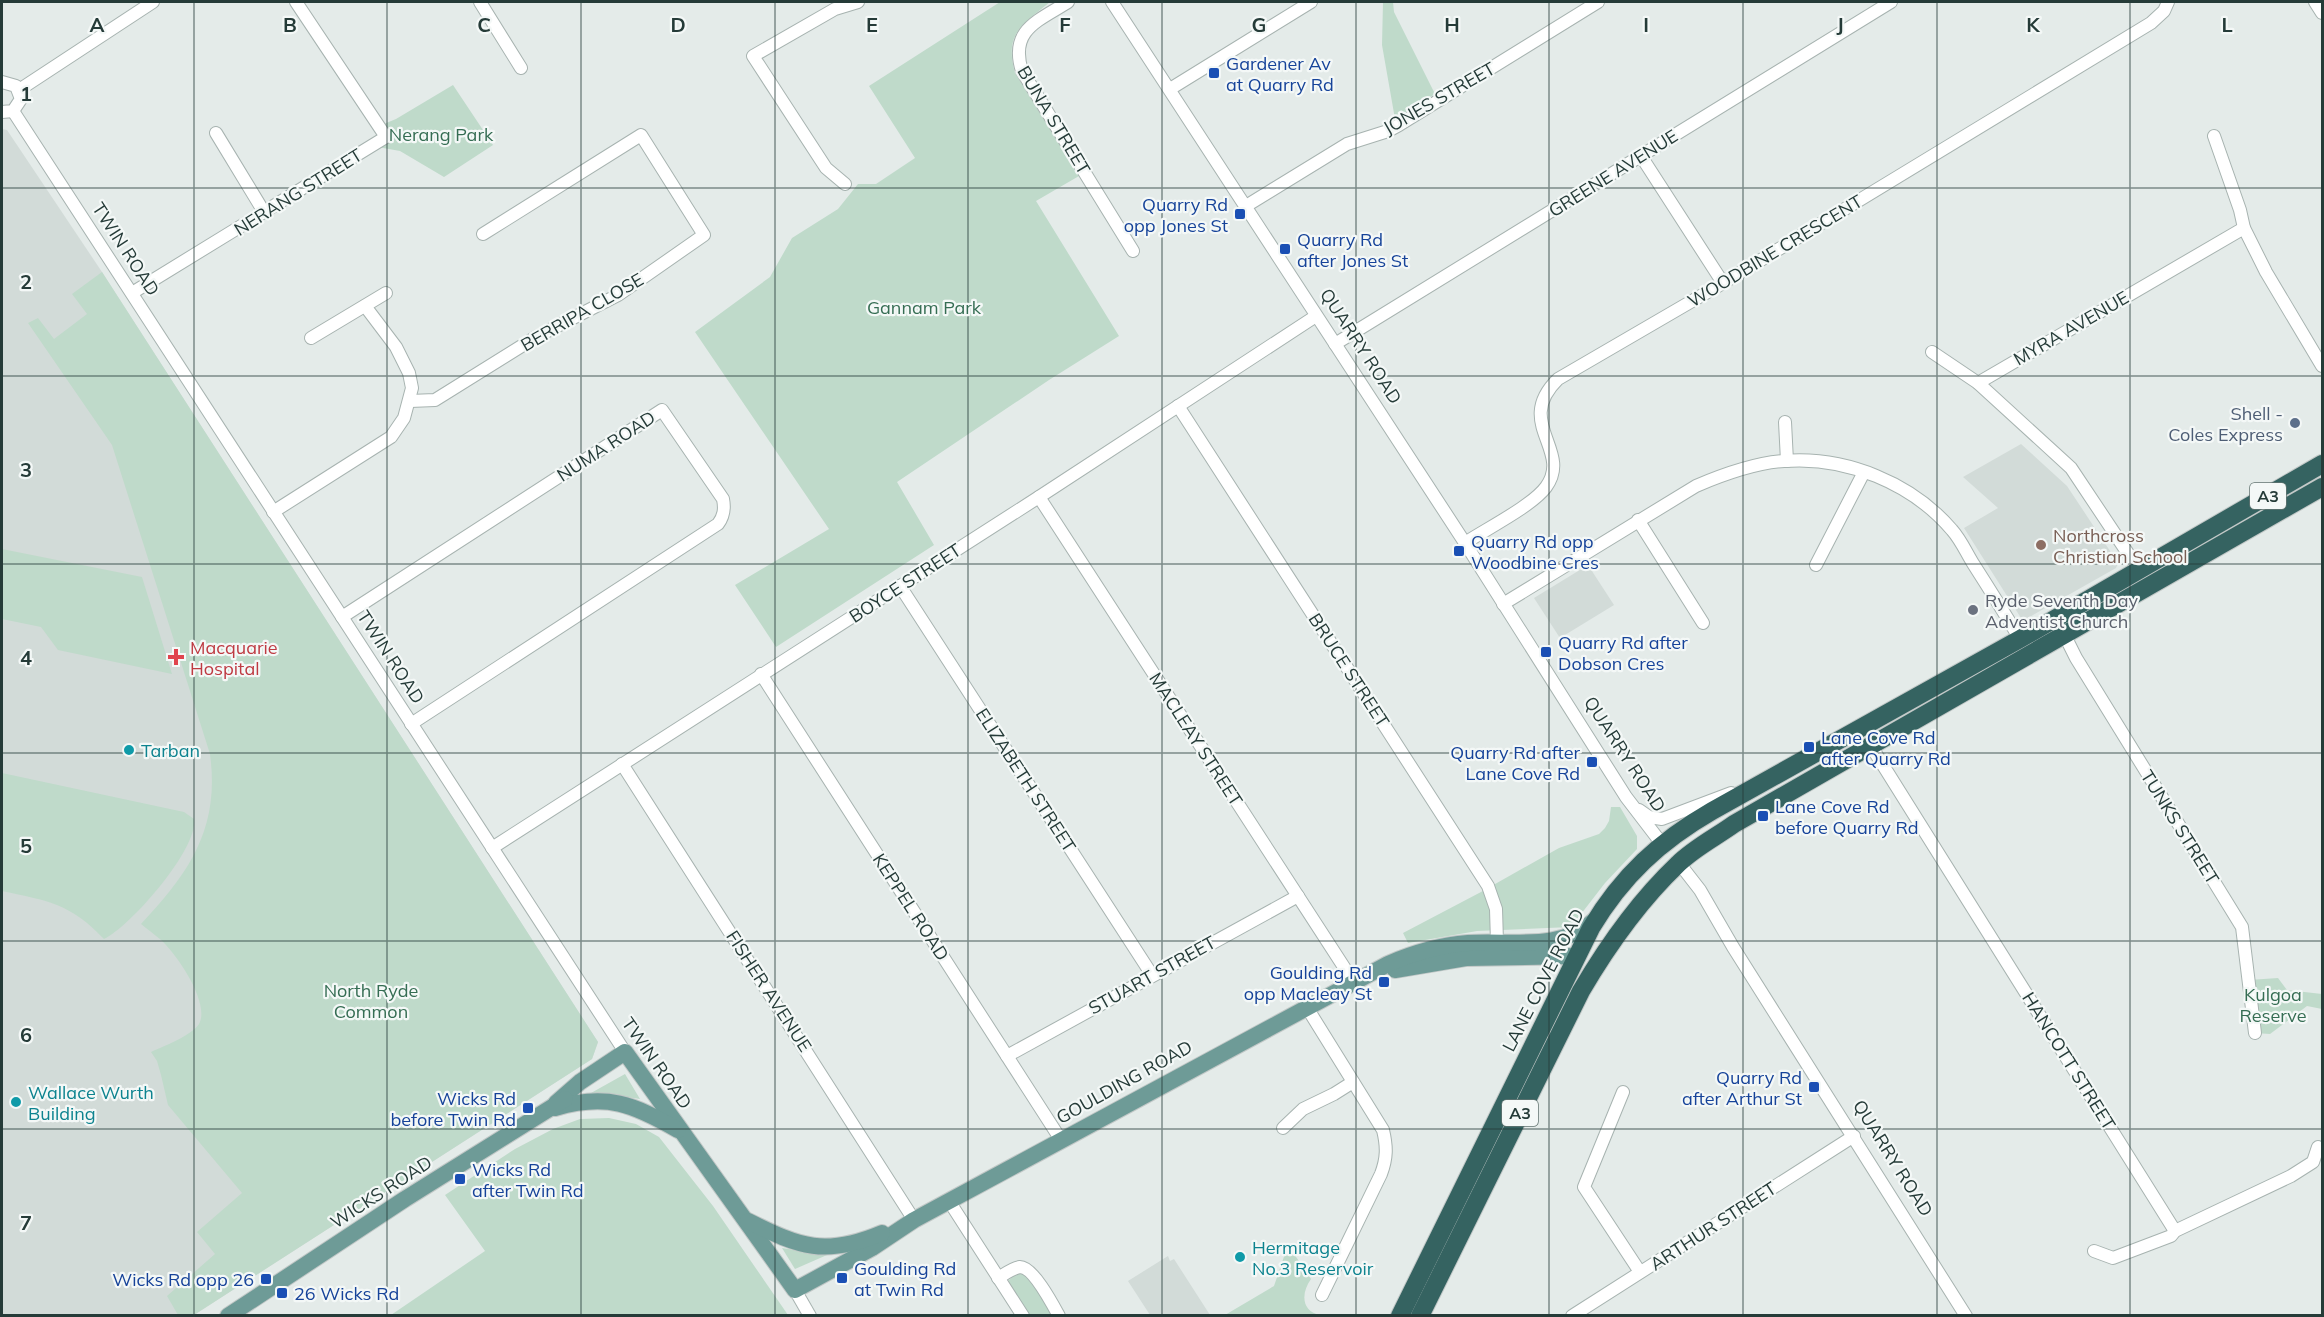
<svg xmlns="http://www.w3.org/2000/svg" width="2324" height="1317" viewBox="0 0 2324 1317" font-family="Mulish,sans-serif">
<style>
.built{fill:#d2dbd8}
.green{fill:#bfdaca}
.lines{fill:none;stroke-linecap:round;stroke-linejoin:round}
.minor-casing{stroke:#a7b3b0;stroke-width:14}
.major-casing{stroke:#c2c8c7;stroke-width:18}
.highway-casing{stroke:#c2c8c7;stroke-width:20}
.minor{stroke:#fff;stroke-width:12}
.major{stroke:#6e9b97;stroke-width:16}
.highway{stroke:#356361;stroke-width:18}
.grid{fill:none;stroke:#253b38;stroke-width:1.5;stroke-opacity:0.55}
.transit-dot{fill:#1a4fb4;stroke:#f4f8f7;stroke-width:2}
.service-dot{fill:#5c6f8a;stroke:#f4f8f7;stroke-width:2}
.education-dot{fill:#8d6e63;stroke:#f4f8f7;stroke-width:2}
.worship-dot{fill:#6b7280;stroke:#f4f8f7;stroke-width:2}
.health-dot{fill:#e0444e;stroke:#f4f8f7;stroke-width:2}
.culture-dot{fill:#0f9aa8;stroke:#f4f8f7;stroke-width:2}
.labels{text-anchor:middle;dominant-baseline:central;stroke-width:4.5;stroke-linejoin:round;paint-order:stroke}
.shield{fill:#f4f8f7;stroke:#637471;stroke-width:1.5}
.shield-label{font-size:16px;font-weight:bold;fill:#253b38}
.transit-label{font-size:18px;fill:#164399;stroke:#f4f8f7;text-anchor:start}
.street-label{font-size:18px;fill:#253b38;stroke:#f4f8f7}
.park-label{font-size:18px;fill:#356d53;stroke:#f4f8f7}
.service-label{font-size:18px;fill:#4e5e75;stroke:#f4f8f7;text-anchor:end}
.education-label{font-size:18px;fill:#785e54;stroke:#f4f8f7;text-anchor:start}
.worship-label{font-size:18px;fill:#5b616d;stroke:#f4f8f7;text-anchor:start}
.health-label{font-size:18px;fill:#be3a42;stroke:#f4f8f7;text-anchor:start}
.culture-label{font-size:18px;fill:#0d838f;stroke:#f4f8f7;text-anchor:start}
.grid-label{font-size:20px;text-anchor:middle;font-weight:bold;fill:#253b38;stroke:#f4f8f7;stroke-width:4.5;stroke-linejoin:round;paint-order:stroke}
</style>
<rect width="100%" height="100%" fill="#e4ebe9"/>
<!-- built -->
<g class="built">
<polygon points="2,129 7,130 102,272 598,1042 592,1059 194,1315 2,1315"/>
<polygon points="2021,444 2067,486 2118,563 2116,568 2026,619 2021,618 1964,528 1998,508 1963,477"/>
<polygon points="1588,565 1614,605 1560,638 1534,598"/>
<polygon points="1168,1256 1170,1261 1174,1259 1210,1315 1150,1315 1128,1281"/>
</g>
<!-- green -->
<g class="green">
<path d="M1000,2H1050C1022,25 1004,33 1015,73L1079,176L1036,201L1119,336L1049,380L897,482L934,545L776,647L735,585L829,529L695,332L770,277L792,238L838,209L858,184H876L915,158L869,86Z"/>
<polygon points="1383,2 1393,2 1394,12 1435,94 1395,119 1382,45"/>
<polygon points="453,85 493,145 444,177 400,151 372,146 386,137 379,126 396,119"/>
<path d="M102,272L598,1042L592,1059L194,1315H178L167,1296L215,1254L197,1232L242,1193L168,1105L161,1075L157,1061L151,1052C164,1046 191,1036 199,1024C210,1004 180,960 166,945C159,937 149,931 141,924C190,872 220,828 210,754L112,445L28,323L38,318L54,339L87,314L72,294Z"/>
<polygon points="2,549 142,577 172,674 58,650 41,627 2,619"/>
<path d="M2,773L184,812L194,819C199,848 130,927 104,939C70,903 48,901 2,891Z"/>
<polygon points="1611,807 1620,807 1637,836 1637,849 1605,883 1571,927 1477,931 1408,943 1403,933 1481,892 1559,848 1599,834 1605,828 1609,821"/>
<polygon points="2278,978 2287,990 2322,994 2322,1009 2307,1006 2270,1034 2255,1033 2249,980"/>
<polygon points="625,1074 640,1099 606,1094 591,1093"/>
<polygon points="609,1118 636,1124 659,1137 713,1206 788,1315 391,1315 485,1251 445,1195 515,1149 553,1129 580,1119"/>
<path d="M1288,1245L1311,1279C1301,1293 1301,1311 1320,1315H1225L1274,1286Z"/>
<polygon points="782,1248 827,1255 795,1269"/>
<polygon points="1018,1272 1027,1275 1055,1315 1028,1315 1008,1281"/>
</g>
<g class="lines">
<defs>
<g id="minor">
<polyline points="480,2 521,68"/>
<path d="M1068,2C1038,21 1009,30 1022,71L1133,251"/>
<polyline points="1112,2 1465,543 1626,797 1662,844"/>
<polyline points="2315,2 2322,13"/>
<polyline points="2,82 16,86 21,99 13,111 2,112"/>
<polyline points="1170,89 1311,2"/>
<polyline points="19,90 153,2"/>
<polyline points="13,111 625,1052"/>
<polyline points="216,133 264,212"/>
<polyline points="2214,136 2240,210 2244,228 2266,272 2322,366"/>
<polyline points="1641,156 1723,283"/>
<polyline points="845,184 826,168 753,56 835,9 858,2"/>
<polyline points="1246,206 1347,144 1388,131 1399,125 1598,2"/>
<polyline points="132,293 386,137 296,2"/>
<polyline points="311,338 386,293"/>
<polyline points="1335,344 1891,2"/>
<polyline points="1932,352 1978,383 2071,468 2139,570"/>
<polyline points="1978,383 2244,228"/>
<polyline points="410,401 435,400 536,337 618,295 704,235 641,135 483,234"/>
<polyline points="1178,406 1488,886 1496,909 1497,942"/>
<polyline points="1785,422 1787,461"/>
<polyline points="1039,497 1353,981"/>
<polyline points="273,512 391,437 404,418 412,388 409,373 396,347 365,306"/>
<polyline points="1638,520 1703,623"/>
<path d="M1465,543C1486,529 1532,506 1546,487C1573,450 1513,423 1558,379L1723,283L2151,23L2164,11L2168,2"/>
<polyline points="1816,565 1864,472"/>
<polyline points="900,586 1152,975"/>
<path d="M1503,604L1696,486C1724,474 1754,463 1784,461C1846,456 1912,483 1952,530C1961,540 1967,554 1974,565C1990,590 2005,614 2020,639"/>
<path d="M342,617L662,410L723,499C725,509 724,516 718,524L411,724"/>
<polyline points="2064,634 2076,658 2242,927 2255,1033"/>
<polyline points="761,674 1061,1140"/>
<polyline points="1871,746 2175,1231"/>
<polyline points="622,764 914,1220"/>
<polyline points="1639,810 1649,817 1662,819 1731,793"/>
<polyline points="492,848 1039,497 1316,316"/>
<polyline points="1679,863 1700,890 1733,947 1966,1316"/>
<path d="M1306,1006L1383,1130C1387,1147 1387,1158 1381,1174L1322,1295"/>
<polyline points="1007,1056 1298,896"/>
<polyline points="1623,1092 1584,1187 1640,1272"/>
<polyline points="1283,1128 1303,1109 1334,1094 1353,1082"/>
<polyline points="949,1201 1023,1316"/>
<polyline points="2094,1251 2113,1258 2171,1236 2175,1231 2291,1176 2313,1162 2318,1147"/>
<path d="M998,1278C1005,1274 1013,1268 1020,1267C1033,1267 1053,1305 1059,1316"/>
<polyline points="795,1290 810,1316"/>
<polyline points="1572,1316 1854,1136"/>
</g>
<g id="major">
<polyline points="1395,970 1466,958 1577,956"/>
<path d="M556,1103L580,1082L625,1052L795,1290L872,1248L914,1220L1388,964C1413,953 1441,945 1468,943C1511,940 1562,952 1596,919"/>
<path d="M555,1108C607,1093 633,1104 678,1130"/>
<path d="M748,1221C800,1247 825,1257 882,1233"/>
<polyline points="228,1316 405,1199 565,1099"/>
</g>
<g id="highway">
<path d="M1400,1316L1591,928C1622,876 1660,841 1712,811L2020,639L2322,464"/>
<path d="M1420,1316L1581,991C1608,945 1639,901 1678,864C1694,848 1716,837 1734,824L2322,487"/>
</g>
</defs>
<!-- minor casing -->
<use href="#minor" class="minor-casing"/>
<!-- major casing -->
<use href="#major" class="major-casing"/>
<!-- highway casing -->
<use href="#highway" class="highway-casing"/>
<!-- minor -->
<use href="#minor" class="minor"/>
<!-- major -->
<use href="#major" class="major"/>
<!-- highway -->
<use href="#highway" class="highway"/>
</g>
<!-- grid -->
<path class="grid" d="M194,2V1316M387,2V1316M581,2V1316M775,2V1316M968,2V1316M1162,2V1316M1356,2V1316M1549,2V1316M1743,2V1316M1937,2V1316M2130,2V1316M2,188H2322M2,376H2322M2,564H2322M2,753H2322M2,941H2322M2,1129H2322"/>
<!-- markers -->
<g class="transit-dot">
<rect x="1208" y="67" width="12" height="12" rx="3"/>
<rect x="1234" y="208" width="12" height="12" rx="3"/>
<rect x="1279" y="243" width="12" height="12" rx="3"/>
<rect x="1453" y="545" width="12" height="12" rx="3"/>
<rect x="1540" y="646" width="12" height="12" rx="3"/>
<rect x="1803" y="741" width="12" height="12" rx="3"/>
<rect x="1586" y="756" width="12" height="12" rx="3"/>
<rect x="1757" y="810" width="12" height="12" rx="3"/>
<rect x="1378" y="976" width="12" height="12" rx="3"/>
<rect x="1808" y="1081" width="12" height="12" rx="3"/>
<rect x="522" y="1102" width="12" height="12" rx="3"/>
<rect x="454" y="1173" width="12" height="12" rx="3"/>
<rect x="836" y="1272" width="12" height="12" rx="3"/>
<rect x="260" y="1273" width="12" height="12" rx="3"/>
<rect x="276" y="1287" width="12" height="12" rx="3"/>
</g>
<circle class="service-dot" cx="2295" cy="423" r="6"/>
<circle class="education-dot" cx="2041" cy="545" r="6"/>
<circle class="worship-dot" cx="1973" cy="610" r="6"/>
<path class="health-dot" d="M173 648h6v6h6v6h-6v6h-6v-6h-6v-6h6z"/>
<g class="culture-dot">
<circle cx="129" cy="750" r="6"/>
<circle cx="16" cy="1102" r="6"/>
<circle cx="1240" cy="1257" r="6"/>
</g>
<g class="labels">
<!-- shield labels -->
<g class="shield">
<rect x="2250" y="483" width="36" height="26" rx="4.5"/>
<rect x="1502" y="1100" width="36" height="26" rx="4.5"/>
</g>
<g class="shield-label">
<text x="2268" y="496">A3</text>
<text x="1520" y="1113">A3</text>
</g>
<!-- transit labels -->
<g class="transit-label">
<text x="1226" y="63">Gardener Av<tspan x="1226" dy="21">at Quarry Rd</tspan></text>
<text x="1228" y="204" text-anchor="end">Quarry Rd<tspan x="1228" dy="21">opp Jones St</tspan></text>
<text x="1297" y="239">Quarry Rd<tspan x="1297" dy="21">after Jones St</tspan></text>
<text x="1471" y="541">Quarry Rd opp<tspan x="1471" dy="21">Woodbine Cres</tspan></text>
<text x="1558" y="642">Quarry Rd after<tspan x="1558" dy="21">Dobson Cres</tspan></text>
<text x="1821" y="737">Lane Cove Rd<tspan x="1821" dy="21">after Quarry Rd</tspan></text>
<text x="1580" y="752" text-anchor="end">Quarry Rd after<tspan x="1580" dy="21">Lane Cove Rd</tspan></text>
<text x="1775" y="806">Lane Cove Rd<tspan x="1775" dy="21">before Quarry Rd</tspan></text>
<text x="1372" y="972" text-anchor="end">Goulding Rd<tspan x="1372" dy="21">opp Macleay St</tspan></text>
<text x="1802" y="1077" text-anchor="end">Quarry Rd<tspan x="1802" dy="21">after Arthur St</tspan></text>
<text x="516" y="1098" text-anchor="end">Wicks Rd<tspan x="516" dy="21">before Twin Rd</tspan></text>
<text x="472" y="1169">Wicks Rd<tspan x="472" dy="21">after Twin Rd</tspan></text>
<text x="854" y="1268">Goulding Rd<tspan x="854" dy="21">at Twin Rd</tspan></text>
<text x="254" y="1279" text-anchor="end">Wicks Rd opp 26</text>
<text x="294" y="1293">26 Wicks Rd</text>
</g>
<!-- street labels -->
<g class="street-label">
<text transform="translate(1439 98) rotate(-30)">JONES STREET</text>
<text transform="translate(1054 120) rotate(59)">BUNA STREET</text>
<text transform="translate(1613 173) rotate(-32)">GREENE AVENUE</text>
<text transform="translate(298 192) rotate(-32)">NERANG STREET</text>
<text transform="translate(126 249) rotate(57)">TWIN ROAD</text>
<text transform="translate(1775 251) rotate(-31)">WOODBINE CRESCENT</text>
<text transform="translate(582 312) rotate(-30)">BERRIPA CLOSE</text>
<text transform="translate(2071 328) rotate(-30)">MYRA AVENUE</text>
<text transform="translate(1361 346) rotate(57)">QUARRY ROAD</text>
<text transform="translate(606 446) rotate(-33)">NUMA ROAD</text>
<text transform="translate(905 583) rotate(-33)">BOYCE STREET</text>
<text transform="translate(391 657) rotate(57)">TWIN ROAD</text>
<text transform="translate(1349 670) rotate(57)">BRUCE STREET</text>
<text transform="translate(1196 739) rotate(57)">MACLEAY STREET</text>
<text transform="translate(1625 754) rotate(57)">QUARRY ROAD</text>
<text transform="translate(1026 780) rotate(57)">ELIZABETH STREET</text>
<text transform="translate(2180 827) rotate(58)">TUNKS STREET</text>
<text transform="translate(911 907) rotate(57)">KEPPEL ROAD</text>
<text transform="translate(1152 975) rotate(-29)">STUART STREET</text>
<text transform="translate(1543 980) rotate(-63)">LANE COVE ROAD</text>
<text transform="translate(769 991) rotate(57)">FISHER AVENUE</text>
<text transform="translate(2069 1061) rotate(58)">HANCOTT STREET</text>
<text transform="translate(657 1063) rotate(55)">TWIN ROAD</text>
<text transform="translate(1124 1082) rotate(-29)">GOULDING ROAD</text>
<text transform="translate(1893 1158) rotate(58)">QUARRY ROAD</text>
<text transform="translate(381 1192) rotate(-33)">WICKS ROAD</text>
<text transform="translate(1713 1226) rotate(-33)">ARTHUR STREET</text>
</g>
<!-- park labels -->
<g class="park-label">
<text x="441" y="134">Nerang Park</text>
<text x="924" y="307">Gannam Park</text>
<text x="371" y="990">North Ryde<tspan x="371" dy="21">Common</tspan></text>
<text x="2273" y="994">Kulgoa<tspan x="2273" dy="21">Reserve</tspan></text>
</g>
<!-- service labels -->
<g class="service-label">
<text x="2283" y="413">Shell -<tspan x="2283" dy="21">Coles Express</tspan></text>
</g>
<!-- education labels -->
<g class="education-label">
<text x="2053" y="535">Northcross<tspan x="2053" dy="21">Christian School</tspan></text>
</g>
<!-- worship labels -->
<g class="worship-label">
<text x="1985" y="600">Ryde Seventh Day<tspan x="1985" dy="21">Adventist Church</tspan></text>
</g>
<!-- health labels -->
<g class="health-label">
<text x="190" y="647">Macquarie<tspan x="190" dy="21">Hospital</tspan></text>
</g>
<!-- culture labels -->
<g class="culture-label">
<text x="141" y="750">Tarban</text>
<text x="28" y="1092">Wallace Wurth<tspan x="28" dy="21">Building</tspan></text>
<text x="1252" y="1247">Hermitage<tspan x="1252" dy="21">No.3 Reservoir</tspan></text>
</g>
</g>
<g class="grid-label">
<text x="97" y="32">A</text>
<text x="290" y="32">B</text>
<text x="484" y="32">C</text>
<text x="678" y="32">D</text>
<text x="872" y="32">E</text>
<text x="1065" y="32">F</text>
<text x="1259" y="32">G</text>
<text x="1452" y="32">H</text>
<text x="1646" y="32">I</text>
<text x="1840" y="32">J</text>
<text x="2033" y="32">K</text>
<text x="2227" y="32">L</text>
<text x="26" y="101">1</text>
<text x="26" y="289">2</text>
<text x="26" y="477">3</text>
<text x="26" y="665">4</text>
<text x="26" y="853">5</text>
<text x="26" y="1042">6</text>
<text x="26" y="1230">7</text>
</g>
<!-- border -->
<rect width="2324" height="1317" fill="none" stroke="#253b38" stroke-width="6"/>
</svg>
